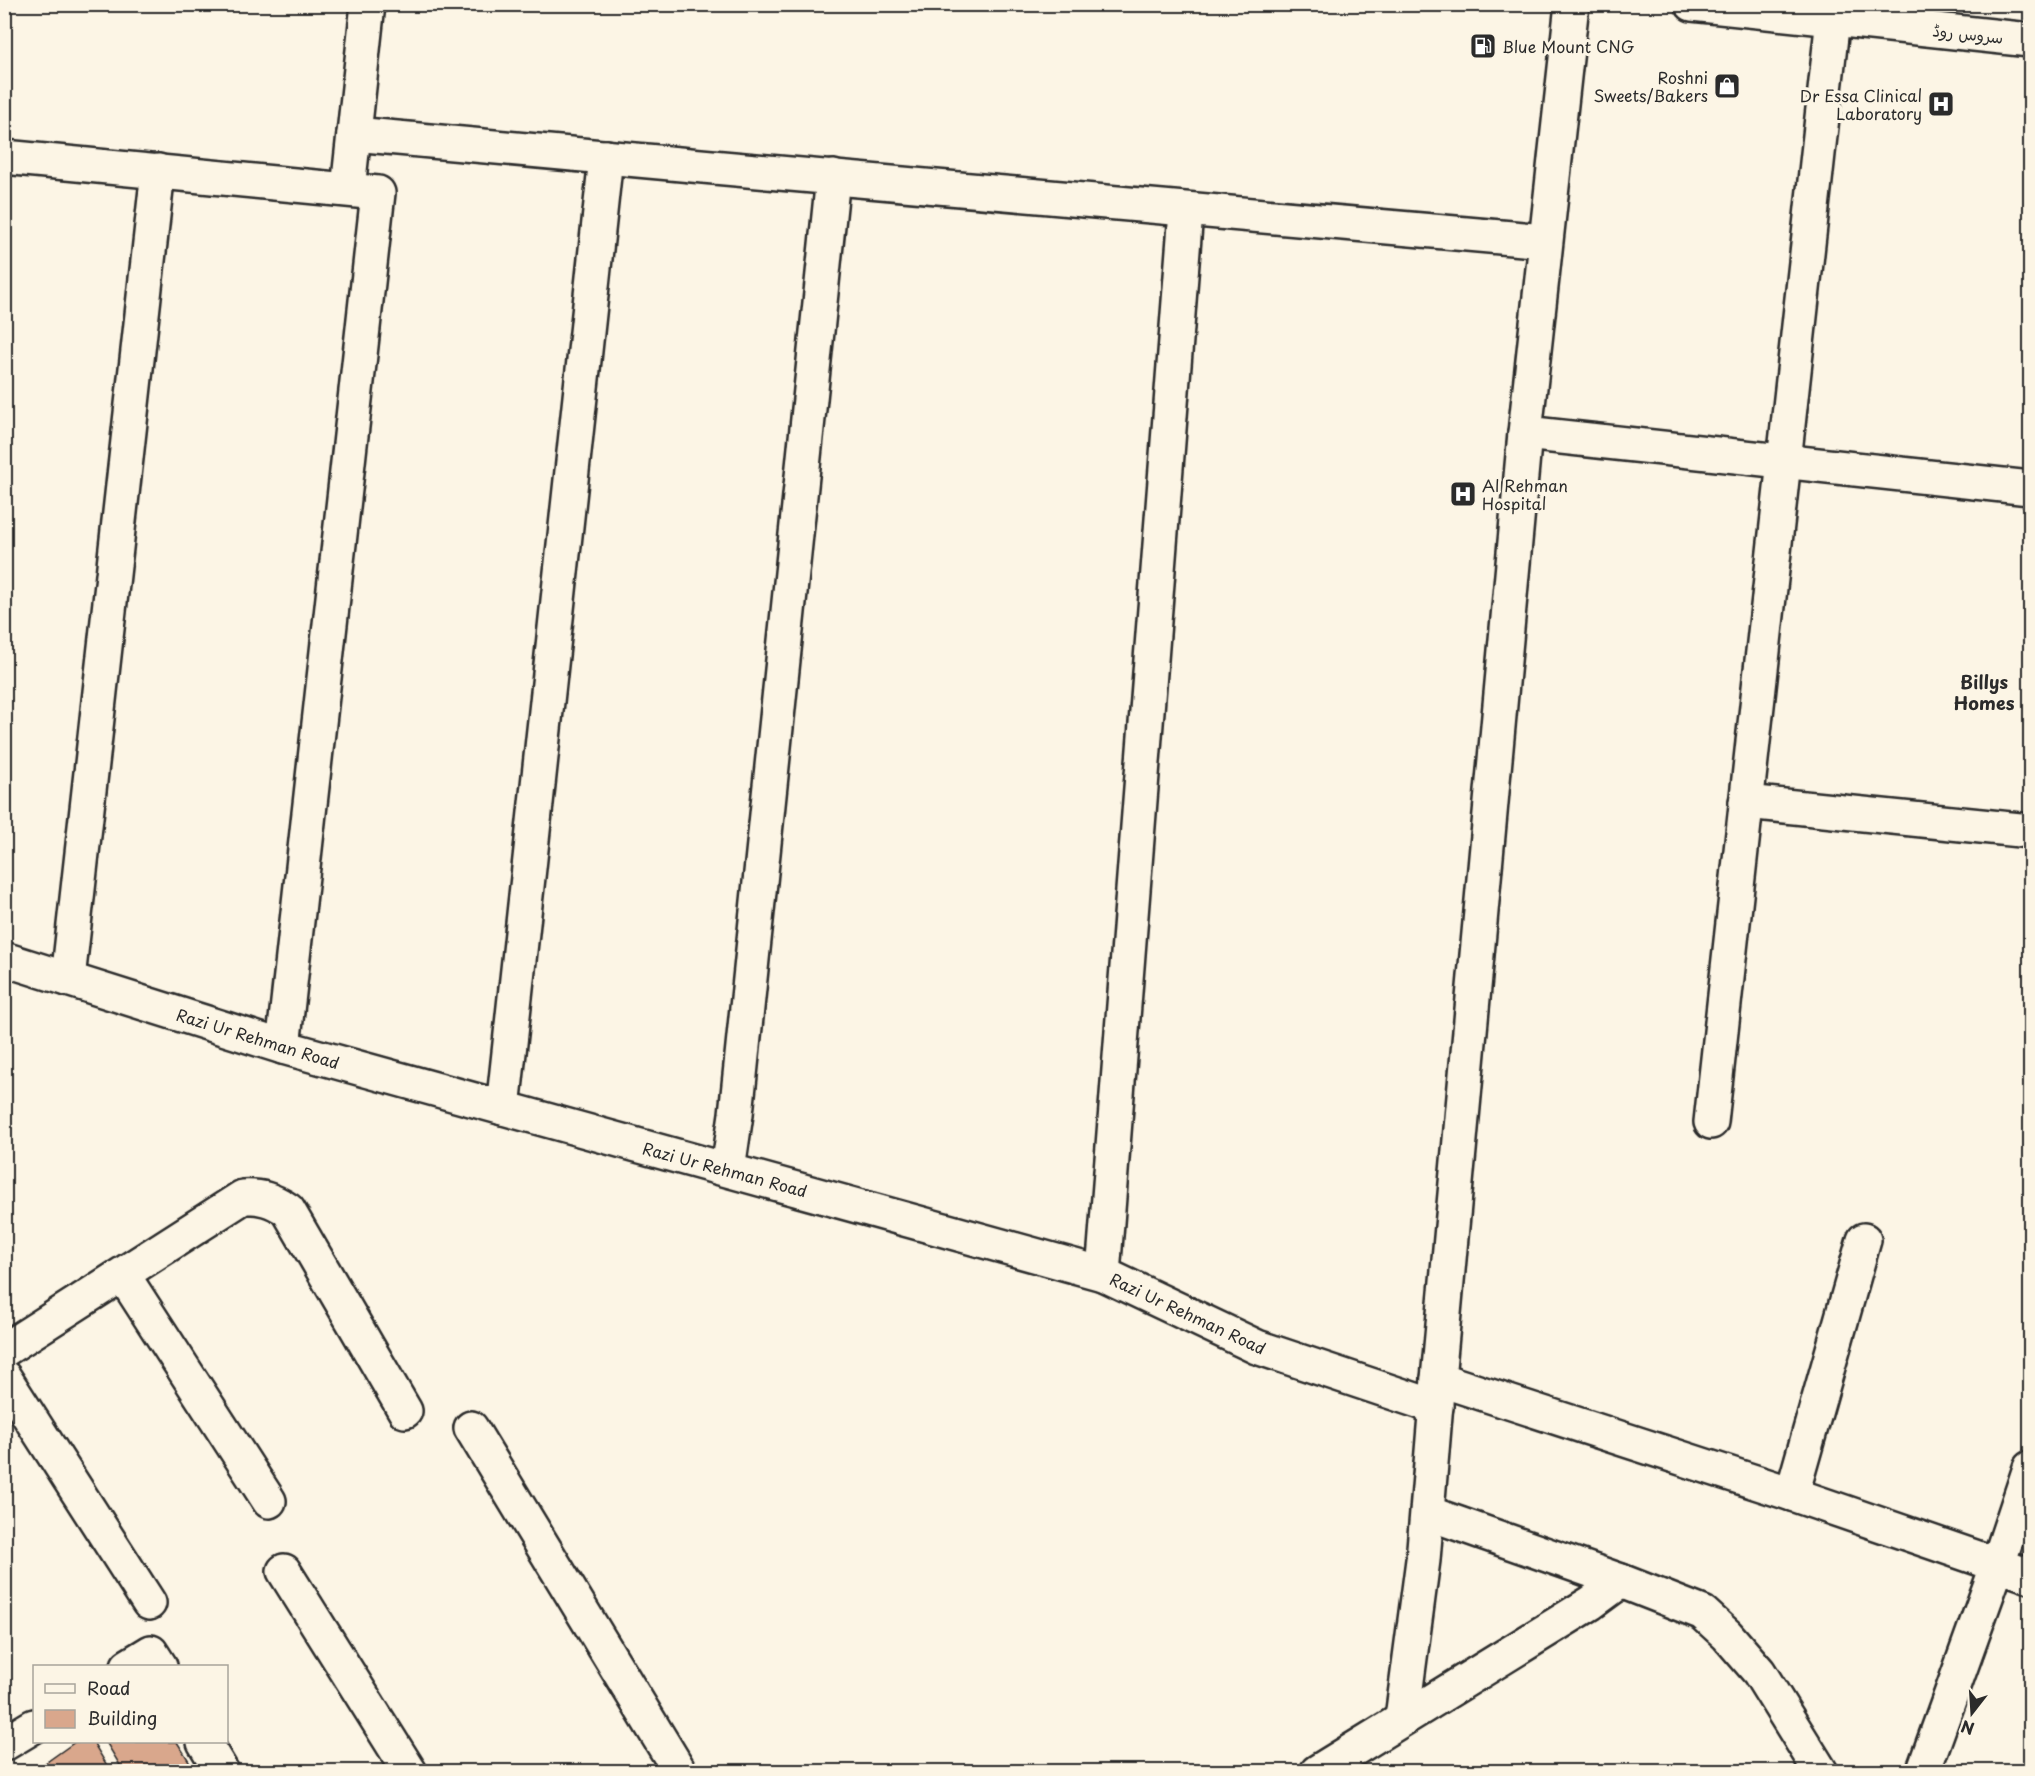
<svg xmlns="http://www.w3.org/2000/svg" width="2035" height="1776" viewBox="0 0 2035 1776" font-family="'Playpen Sans','Playpen Sans Arabic',sans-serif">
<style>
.building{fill:#d9a78c;stroke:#2b2b2b;stroke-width:1.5}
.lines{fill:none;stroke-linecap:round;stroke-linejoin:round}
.minor-casing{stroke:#2b2b2b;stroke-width:38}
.minor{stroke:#fcf5e5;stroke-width:33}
.labels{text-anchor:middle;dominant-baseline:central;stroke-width:6;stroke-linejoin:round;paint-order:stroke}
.street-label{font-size:16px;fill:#2b2b2b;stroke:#fcf5e5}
.poi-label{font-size:16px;fill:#2b2b2b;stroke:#fcf5e5;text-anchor:start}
.neighbourhood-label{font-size:18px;font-weight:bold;fill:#2b2b2b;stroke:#fcf5e5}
</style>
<rect width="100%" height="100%" fill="#fcf5e5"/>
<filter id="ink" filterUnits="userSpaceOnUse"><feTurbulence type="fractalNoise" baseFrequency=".0167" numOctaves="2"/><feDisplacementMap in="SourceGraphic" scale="12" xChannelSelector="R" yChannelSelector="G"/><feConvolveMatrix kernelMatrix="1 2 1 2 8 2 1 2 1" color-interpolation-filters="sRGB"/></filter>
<g filter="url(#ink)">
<!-- building -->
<g class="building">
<polygon points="75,1742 93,1742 111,1772 39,1772 37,1769"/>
<polygon points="106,1742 177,1742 196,1772 124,1772"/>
</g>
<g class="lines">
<defs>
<g id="minor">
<polyline points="1692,4 2030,40"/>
<path d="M354,134C751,170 1148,209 1545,241"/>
<polyline points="4,157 378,193 283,1047"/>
<polyline points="348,189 368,4"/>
<polyline points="1525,433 2030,488"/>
<polyline points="1746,802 2030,831"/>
<polyline points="4,959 283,1047 1103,1274 1257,1347 1436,1407"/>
<polyline points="68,979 158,171"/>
<polyline points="503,1108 606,157"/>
<polyline points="1711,1122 1833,18"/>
<polyline points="728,1169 736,1114 833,177"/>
<polyline points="1103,1274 1186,212"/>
<polyline points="123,1275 269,1501"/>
<path d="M4,1350L243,1197C261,1196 273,1200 288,1210L405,1411"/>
<polyline points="4,1377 149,1603"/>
<polyline points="1438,1379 1792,1494 2030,1576"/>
<polyline points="471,1428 680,1772"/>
<polyline points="1792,1494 1864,1240"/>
<polyline points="1428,1513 1621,1581 1703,1613 1727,1635 1759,1672 1821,1772"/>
<polyline points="284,1571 410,1772"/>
<polyline points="128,1666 151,1652 160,1666"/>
<polyline points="1402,1718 1423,1560 1438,1379 1525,433 1572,4"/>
<polyline points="204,1742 222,1772"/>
<polyline points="4,1744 34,1726"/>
<polyline points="1317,1772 1591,1603 1621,1581"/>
<polyline points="1923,1772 1998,1564 2030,1468"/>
</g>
</defs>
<!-- minor casing -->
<use href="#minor" class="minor-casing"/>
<!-- minor -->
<use href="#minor" class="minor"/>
</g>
</g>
<!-- icons -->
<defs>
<symbol id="fuel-square" viewBox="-11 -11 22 22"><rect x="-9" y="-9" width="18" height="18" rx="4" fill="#2b2b2b" stroke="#fcf5e5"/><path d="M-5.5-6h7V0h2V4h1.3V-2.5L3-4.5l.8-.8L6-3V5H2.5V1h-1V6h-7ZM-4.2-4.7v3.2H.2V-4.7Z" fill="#fff"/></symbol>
<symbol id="shop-square" viewBox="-11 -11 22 22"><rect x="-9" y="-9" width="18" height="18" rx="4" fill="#2b2b2b" stroke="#fcf5e5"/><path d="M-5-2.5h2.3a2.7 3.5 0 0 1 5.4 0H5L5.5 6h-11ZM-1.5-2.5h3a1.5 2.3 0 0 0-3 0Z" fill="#fff"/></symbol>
<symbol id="hospital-square" viewBox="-11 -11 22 22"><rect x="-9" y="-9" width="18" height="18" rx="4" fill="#2b2b2b" stroke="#fcf5e5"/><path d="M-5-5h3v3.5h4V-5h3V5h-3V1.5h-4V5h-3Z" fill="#fff"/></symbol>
</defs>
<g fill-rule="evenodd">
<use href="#fuel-square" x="1468" y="31" width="30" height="30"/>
<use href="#shop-square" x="1712" y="71" width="30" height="30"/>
<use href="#hospital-square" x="1926" y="89" width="30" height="30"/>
<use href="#hospital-square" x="1448" y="479" width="30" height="30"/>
</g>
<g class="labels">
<!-- street labels -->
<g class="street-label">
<text transform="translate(1968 33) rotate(6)">سروس روڈ</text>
<text transform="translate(258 1038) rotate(17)">Razi Ur Rehman Road</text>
<text transform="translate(725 1169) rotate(15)">Razi Ur Rehman Road</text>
<text transform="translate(1188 1313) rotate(25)">Razi Ur Rehman Road</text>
</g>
<!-- poi labels -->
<g class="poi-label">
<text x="1502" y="46">Blue Mount CNG</text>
<text x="1708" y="77" text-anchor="end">Roshni<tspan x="1708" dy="18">Sweets/Bakers</tspan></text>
<text x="1922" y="95" text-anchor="end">Dr Essa Clinical<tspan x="1922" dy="18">Laboratory</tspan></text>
<text x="1482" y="485">Al Rehman<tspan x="1482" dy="18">Hospital</tspan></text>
</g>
<!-- neighbourhood labels -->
<g class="neighbourhood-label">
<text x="1984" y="681">Billys<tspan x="1984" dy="21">Homes</tspan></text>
</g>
</g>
<!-- margin -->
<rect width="2035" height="1776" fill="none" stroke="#fcf5e5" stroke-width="24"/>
<rect x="12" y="12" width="2011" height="1752" fill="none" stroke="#2b2b2b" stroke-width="2" filter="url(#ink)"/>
<!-- legend -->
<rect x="33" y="1665" width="195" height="78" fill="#fcf5e5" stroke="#a8a49b" stroke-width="1.5"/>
<rect x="45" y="1684" width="30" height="9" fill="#fcf5e5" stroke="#a8a49b" stroke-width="1.5"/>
<text x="87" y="1695" font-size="18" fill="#2b2b2b">Road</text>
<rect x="45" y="1710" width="30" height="18" fill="#d9a78c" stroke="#a8a49b" stroke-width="1.5"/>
<text x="87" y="1725" font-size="18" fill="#2b2b2b">Building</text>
<!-- north arrow -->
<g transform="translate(1972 1713) rotate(197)" stroke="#fcf5e5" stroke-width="4.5" paint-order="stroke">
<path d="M0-4.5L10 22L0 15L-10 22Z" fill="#2b2b2b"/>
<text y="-9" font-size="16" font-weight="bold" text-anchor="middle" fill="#2b2b2b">N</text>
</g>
</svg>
